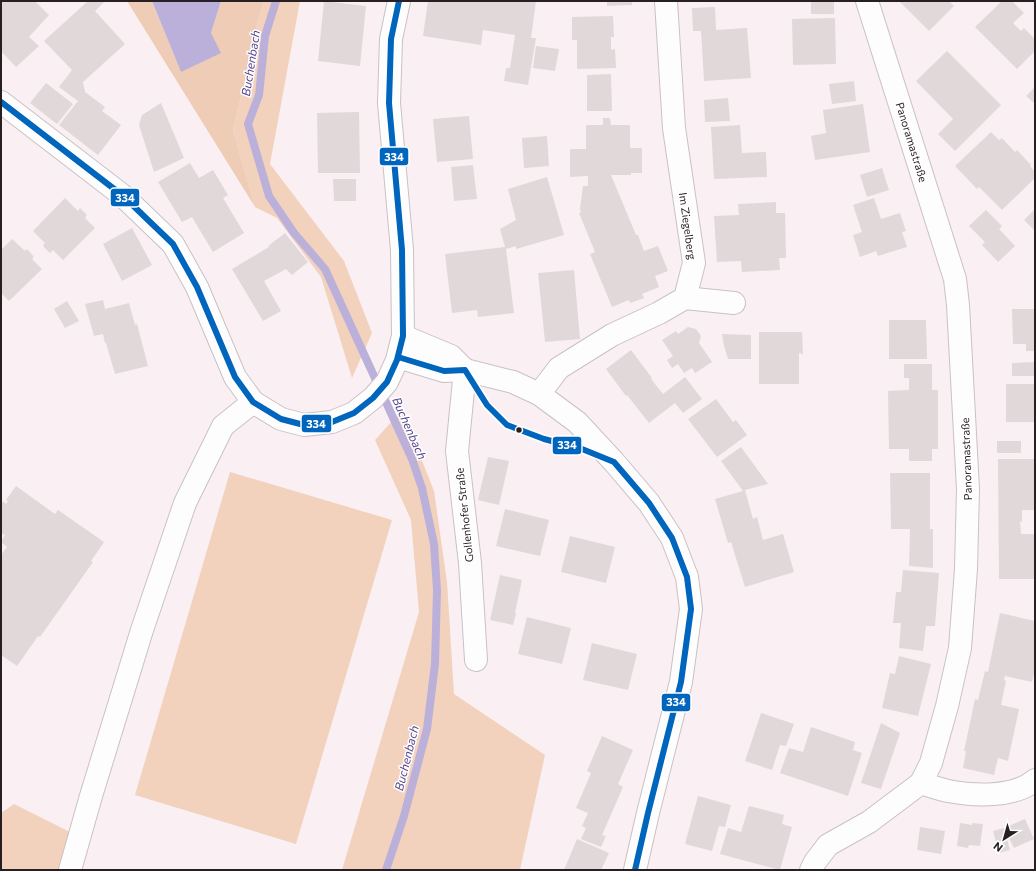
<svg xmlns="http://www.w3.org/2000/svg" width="1036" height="871" viewBox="0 0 1036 871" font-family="Commissioner,sans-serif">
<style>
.green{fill:#f2d1bd}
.forest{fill:#eeccb5}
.water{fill:#bab0da}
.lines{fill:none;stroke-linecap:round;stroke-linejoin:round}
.stream{stroke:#bab0da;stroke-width:8}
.building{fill:#e1d8d9}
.minor-casing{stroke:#cac1c4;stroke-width:24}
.major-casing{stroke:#cac1c4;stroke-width:24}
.minor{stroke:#fefdfd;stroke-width:22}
.major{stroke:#fefdfd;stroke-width:22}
.bus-1-casing{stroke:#fff;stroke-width:9}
.bus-1{stroke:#0065bd;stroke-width:6}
.bus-dot{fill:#281f22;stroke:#fff;stroke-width:1.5}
.labels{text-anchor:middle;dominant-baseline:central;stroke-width:3;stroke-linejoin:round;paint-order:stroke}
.street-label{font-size:11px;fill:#281f22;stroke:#fff}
.water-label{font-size:12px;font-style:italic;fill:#594791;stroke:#fff}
.line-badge{stroke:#fff;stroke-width:1.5}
.badge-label{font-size:11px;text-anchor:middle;font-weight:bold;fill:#fff}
</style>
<rect width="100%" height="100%" fill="#faf0f3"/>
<!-- green -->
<g class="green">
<polygon points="264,1 300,1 270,164 344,261 372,333 352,378 321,277 277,218 255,207 233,130 247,72 258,20"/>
<polygon points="402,410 434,491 447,582 454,694 545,755 520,870 342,870 419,612 411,520 375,440"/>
<polygon points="230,472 392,520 296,844 135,795"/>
<polygon points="14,804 72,833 59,870 1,870 1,813"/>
</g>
<!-- forest -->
<polygon class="forest" points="127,1 152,1 181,72 211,33 221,1 264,1 258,20 247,72 233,130 255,207"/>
<!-- water -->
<polygon class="water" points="152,1 221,1 211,33 221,53 181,72"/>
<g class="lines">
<!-- stream -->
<polyline class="stream" points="276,1 265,36 259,95 248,124 269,196 294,233 325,269 412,459 422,488 434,544 437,590 435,664 427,729 404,816 386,870"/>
</g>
<!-- building -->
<g class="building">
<polygon points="1,1 35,1 49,15 29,37 39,46 16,67 1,51"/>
<polygon points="88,1 105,1 95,11 125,44 83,82 85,92 105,107 102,111 121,125 98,155 59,125 78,101 59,87 72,70 44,41"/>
<polygon points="324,1 366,6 360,66 318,61"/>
<polygon points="428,1 536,1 531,38 536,38 528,85 504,81 506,68 510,68 515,35 483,30 481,45 423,36"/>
<polygon points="607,1 632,1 632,5 607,6"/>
<rect x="811" y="1" width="23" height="13"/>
<polygon points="899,1 949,1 954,6 929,31"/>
<polygon points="1002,1 1012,1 1024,13 1013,23 1021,31 1024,28 1035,39 1035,51 1017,69 975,27"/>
<polygon points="715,7 716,30 747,28 751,78 704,81 701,31 693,31 692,8"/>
<polygon points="613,16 614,37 611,37 611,50 615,49 616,68 577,69 577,40 572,40 572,17"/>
<polygon points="835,18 836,64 793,65 792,19"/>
<polygon points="536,46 559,49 555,71 533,68"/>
<polygon points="947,51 1001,105 955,151 938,134 953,119 916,81"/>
<polygon points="611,74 612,111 587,111 587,75"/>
<polygon points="854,81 856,101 832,104 829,84"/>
<polygon points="46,83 73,104 57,124 30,103"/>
<polygon points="1035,87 1035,104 1026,96"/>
<polygon points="728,98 730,121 705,122 704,100"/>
<polygon points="161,103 184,158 154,172 139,125 142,115"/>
<polygon points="863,104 870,152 815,160 811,136 826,133 823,110"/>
<polygon points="359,112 360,173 318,173 317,113"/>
<polygon points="469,116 473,159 437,162 433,119"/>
<polygon points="603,118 610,118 611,125 630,125 630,148 642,148 642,173 631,173 631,175 611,175 636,235 638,235 644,251 658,246 668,271 655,276 659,287 642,294 644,298 630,303 629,300 612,307 590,254 595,252 579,213 581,212 580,209 583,186 588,186 588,176 570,177 570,149 586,149 586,125 603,125"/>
<polygon points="740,125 742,153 766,152 767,177 714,179 711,127"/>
<polygon points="991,132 999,140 1002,138 1015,152 1017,150 1031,165 1030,166 1035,172 1035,178 1002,210 979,187 977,189 955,166"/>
<polygon points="547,136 549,166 524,168 522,138"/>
<polygon points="190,163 199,178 213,170 228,195 223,198 244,233 213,252 192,217 182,222 158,182"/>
<polygon points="473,165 477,199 454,201 451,167"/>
<polygon points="882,168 889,190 867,197 860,175"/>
<polygon points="547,177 564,235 516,249 516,246 506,249 514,313 478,317 477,310 452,313 445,254 505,247 500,229 516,220 508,189"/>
<polygon points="333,179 356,179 356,201 334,201"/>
<polygon points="65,198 78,211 80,208 87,215 85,218 95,228 63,260 53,250 50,253 43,246 45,243 33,231"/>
<polygon points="874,198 881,219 900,213 906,231 902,232 907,247 878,256 876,251 860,257 853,235 862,232 853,205"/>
<polygon points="776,202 776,213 785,213 786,258 779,258 780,270 742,272 741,261 717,262 714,216 739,215 738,204"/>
<polygon points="1035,209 1035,231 1024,220"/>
<polygon points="986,210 1002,226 999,229 1015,246 998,262 982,245 985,242 969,226"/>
<polygon points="132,228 152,265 122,281 103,244"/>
<polygon points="285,233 308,262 292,275 286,269 264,281 281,311 263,321 232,269 269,247 268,246"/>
<polygon points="12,239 25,251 27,249 34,257 32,259 42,269 9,301 1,293 1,250"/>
<polygon points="574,270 580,339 545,342 538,273"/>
<polygon points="103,300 105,309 129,303 135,325 137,324 148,366 115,374 106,343 105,343 103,334 94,336 85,304"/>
<polygon points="67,301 79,321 65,328 54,309"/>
<polygon points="1012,309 1035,309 1035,351 1026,351 1026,344 1013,344"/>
<polygon points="889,320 926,320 927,359 889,359"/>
<polygon points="688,327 696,329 701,336 699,343 712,362 695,373 692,368 684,373 678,364 672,368 667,360 673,356 662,340 676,331 678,334"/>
<polygon points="759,332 802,332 803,354 799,353 799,384 759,384"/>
<polygon points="722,334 751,335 751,359 728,359 724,346"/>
<polygon points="631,350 652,378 651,379 663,394 685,377 702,399 683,413 675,403 649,423 627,395 626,396 606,369"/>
<polygon points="1035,362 1035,376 1012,376 1012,363"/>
<polygon points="904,364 932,364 932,390 938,390 938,449 932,449 932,461 909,461 909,449 889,449 888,391 909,390 909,378 904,378"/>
<rect x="1006" y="384" width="29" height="38"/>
<polygon points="716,399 733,422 736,420 747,435 717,457 688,419"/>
<rect x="997" y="441" width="24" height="12"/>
<polygon points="741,447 768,484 745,490 753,519 757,517 763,540 783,534 794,572 745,587 731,542 728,543 715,499 743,491 721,461"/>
<polygon points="488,457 509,461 499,505 478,500"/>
<polygon points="998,459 1035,459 1035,510 1022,510 1022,522 1020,521 1021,534 1035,534 1035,579 999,579"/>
<polygon points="890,473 930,473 930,529 933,529 933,568 909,566 910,529 891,529"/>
<polygon points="16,486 55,514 58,510 104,542 91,561 93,562 40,637 38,636 17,666 1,655 1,555 7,547 1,542 5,535 1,533 1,502 4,502 6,504 8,501 6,500"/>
<polygon points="505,509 549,520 540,556 496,546"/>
<polygon points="570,536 615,547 606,583 561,572"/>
<polygon points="903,570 939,573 935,626 926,626 923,651 899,648 901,623 893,623 896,592 901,592"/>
<polygon points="500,575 522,580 515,613 516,613 513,625 490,620"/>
<polygon points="1000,613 1035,621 1035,670 1032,682 1005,676 1004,680 1006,681 1001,705 1019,709 1008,761 998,758 994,775 963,768 966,751 964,751 975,699 978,700 985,671 988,672"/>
<polygon points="527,617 571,628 562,664 518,654"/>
<polygon points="592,643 637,654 628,690 583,680"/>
<polygon points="899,656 931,664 918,716 882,708 890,673 895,674"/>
<polygon points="761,713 794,724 786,746 780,745 772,770 745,761"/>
<polygon points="881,723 900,733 881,789 861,783"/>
<polygon points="811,727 855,742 853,750 862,753 848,796 780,773 789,748 803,752"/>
<polygon points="602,736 633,750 618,784 623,787 602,835 606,836 601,847 581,839 586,828 582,826 588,813 576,808 591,773 587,771"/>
<polygon points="698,796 731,805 725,827 719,826 712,851 685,844"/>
<polygon points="749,806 784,815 782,824 792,827 780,870 720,854 728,828 741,832"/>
<polygon points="1025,819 1034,839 1014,848 1004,828 1010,850 999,853 993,831 1004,828"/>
<polygon points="960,823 972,825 972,823 983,824 980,846 969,845 968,848 957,846"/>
<polygon points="920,827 945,831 941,854 917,850"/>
<polygon points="577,839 609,853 601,870 564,870"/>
</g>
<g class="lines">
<defs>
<g id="minor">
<polyline points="685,298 734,303"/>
<polyline points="403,336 451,356 465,370"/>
<polyline points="398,357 444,371 465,370 513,382 539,394 577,422 614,462 649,503 672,538 687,577 691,609 681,682 648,813 635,870"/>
<polyline points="465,370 457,451 470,563 476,660"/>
<polyline points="539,394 559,368 612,335 659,313 685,298 694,263 674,128 666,1"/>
<path d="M921,783C930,786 939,789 948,791C974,796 1014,798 1035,780"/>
<polyline points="70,870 91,796 142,630 185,503 223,426 253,402"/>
<polyline points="811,870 815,862 828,845 869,822 921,783 931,763 947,706 960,648 966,569 968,489 958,305 955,279 867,1"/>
</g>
<polyline id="major" points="1,102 122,195 173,244 197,287 235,377 253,402 281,419 304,425 332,422 354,413 373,398 387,382 397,360 403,336 402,250 389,103 391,39 399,1"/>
</defs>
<!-- minor casing -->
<use href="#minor" class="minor-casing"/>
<!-- major casing -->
<use href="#major" class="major-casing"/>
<!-- minor -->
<use href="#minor" class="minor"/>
<!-- major -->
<use href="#major" class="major"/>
<defs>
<g id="bus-1">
<polyline points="1,102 122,195 173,244 197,287 235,377 253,402 281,419 304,425 332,422 354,413 373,398 387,382 397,360 403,336 402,250 389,103 391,39 399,1"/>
<polyline points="398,357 444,371 465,370 487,405 507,425 544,439 582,449 614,462 649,503 672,538 687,577 691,609 681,682 648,813 635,870"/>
</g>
</defs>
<!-- bus-1 casing -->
<use href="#bus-1" class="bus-1-casing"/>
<!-- bus-1 -->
<use href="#bus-1" class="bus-1"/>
</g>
<!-- markers -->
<circle class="bus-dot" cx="519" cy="430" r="3.5"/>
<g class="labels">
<!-- street labels -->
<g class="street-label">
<text transform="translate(912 142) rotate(73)">Panoramastraße</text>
<text transform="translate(688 226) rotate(82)">Im Ziegelberg</text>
<text transform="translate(966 459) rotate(-92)">Panoramastraße</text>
<text transform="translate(464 515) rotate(-96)">Gollenhofer Straße</text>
</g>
<!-- water labels -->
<g class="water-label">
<text transform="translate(250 63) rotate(-81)">Buchenbach</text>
<text transform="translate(410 428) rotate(66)">Buchenbach</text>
<text transform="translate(406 758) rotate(-76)">Buchenbach</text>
</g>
</g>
<g class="line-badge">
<rect x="379" y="147" width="30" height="19" rx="4" fill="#0065bd"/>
<rect x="110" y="188" width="30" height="19" rx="4" fill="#0065bd"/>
<rect x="301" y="414" width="31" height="19" rx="4" fill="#0065bd"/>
<rect x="552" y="436" width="30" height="19" rx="4" fill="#0065bd"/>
<rect x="661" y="693" width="30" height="19" rx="4" fill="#0065bd"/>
</g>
<g class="badge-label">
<text x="394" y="161">334</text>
<text x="125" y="202">334</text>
<text x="316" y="428">334</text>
<text x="567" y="449">334</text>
<text x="676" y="706">334</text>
</g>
<!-- border -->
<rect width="1036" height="871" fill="none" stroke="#281f22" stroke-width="4"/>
<!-- north arrow -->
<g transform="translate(1004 839) rotate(217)" stroke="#ffffff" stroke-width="3" paint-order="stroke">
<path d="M0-3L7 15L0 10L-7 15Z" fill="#281f22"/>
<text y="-6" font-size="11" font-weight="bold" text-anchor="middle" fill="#281f22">N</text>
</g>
</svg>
